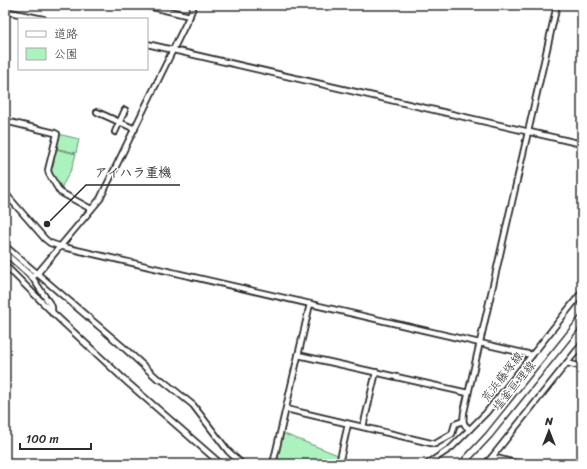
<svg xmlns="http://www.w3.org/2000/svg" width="587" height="469" viewBox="0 0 587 469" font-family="Sriracha,'Klee One',sans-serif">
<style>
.green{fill:#abf2be;stroke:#6b8e74}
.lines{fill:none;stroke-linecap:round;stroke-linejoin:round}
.minor-casing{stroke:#2b2b2b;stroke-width:8}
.major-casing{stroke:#2b2b2b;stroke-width:9}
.minor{stroke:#fff;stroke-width:4.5}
.major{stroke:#fff;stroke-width:6}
.labels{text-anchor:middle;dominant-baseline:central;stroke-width:3;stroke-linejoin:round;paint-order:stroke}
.street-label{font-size:12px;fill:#2b2b2b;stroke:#fff}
.leader{fill:none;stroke:#2b2b2b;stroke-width:1.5}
.callout-dot{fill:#2b2b2b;stroke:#fff;stroke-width:1.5}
.callout-label{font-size:13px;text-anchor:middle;font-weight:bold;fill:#2b2b2b;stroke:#fff;stroke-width:3;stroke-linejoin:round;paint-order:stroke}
</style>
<rect width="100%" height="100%" fill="#fff"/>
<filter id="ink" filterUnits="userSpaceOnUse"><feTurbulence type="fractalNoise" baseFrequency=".025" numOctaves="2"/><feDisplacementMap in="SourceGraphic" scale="8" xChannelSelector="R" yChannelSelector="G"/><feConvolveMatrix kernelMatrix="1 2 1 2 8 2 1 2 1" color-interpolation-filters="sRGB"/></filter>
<g filter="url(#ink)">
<!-- green -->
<g class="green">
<polygon points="58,134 79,139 76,153 55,148"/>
<path d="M55,149L76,154L72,168L60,190C48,172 50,170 55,149Z"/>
<polygon points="282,433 338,455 336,464 281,464 275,463"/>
</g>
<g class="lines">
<defs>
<g id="minor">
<polyline points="144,5 190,16"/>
<polyline points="5,11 43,19"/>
<polyline points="147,44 582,144"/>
<polyline points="97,112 135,129"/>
<polyline points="5,121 55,133 57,134 48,170 49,174 60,192 91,209"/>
<polyline points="115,132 125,110"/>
<polyline points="5,193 45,239 50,243 59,246 532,355"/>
<polyline points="5,246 122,346 158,379 162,380 193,405 228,451 242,464"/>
<polyline points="5,253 32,277"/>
<polyline points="5,265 53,313 128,383 221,464"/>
<polyline points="52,313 52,307 32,277 37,274 100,199 190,15 194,5"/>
<polyline points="298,355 468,393"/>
<polyline points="567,363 582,367"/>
<polyline points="286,409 435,444 452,434 455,424 463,421"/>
<polyline points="363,427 376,372"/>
<path d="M470,429C462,425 463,420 464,412L557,5"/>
<polyline points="492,457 582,344"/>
<polyline points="273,464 310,304"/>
<polyline points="339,464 348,424"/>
<polyline points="427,464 451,448 486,413 582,292"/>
<polyline points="485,464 492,457 520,464"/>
</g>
<polyline id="major" points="462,464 489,435 582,319"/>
</defs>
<!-- minor casing -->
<use href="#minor" class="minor-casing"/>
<!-- major casing -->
<use href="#major" class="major-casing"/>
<!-- minor -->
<use href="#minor" class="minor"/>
<!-- major -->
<use href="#major" class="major"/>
</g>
</g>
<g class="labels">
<!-- street labels -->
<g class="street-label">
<text transform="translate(502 377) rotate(-52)">荒浜藤塚線</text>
<text transform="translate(514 386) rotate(-51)">塩釜亘理線</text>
</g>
</g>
<!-- callouts -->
<path class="leader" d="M47 224L86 185H180"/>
<circle class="callout-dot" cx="47" cy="224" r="4"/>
<g class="callout-label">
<text x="133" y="177">アイハラ重機</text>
</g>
<!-- margin -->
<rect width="587" height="469" fill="none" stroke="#fff" stroke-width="20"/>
<rect x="10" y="10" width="567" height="449" fill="none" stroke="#2b2b2b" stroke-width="1.5" filter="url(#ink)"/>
<!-- legend -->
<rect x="18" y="18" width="130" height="52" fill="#ffffff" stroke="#aaaaaa"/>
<rect x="26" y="31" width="20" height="6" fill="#ffffff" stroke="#aaaaaa"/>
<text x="54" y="38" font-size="12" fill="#2b2b2b">道路</text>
<rect x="26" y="48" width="20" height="12" fill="#abf2be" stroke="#aaaaaa"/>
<text x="54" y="58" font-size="12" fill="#2b2b2b">公園</text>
<!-- north arrow -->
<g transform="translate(549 431)" stroke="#ffffff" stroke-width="3" paint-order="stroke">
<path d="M0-3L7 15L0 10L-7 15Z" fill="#2b2b2b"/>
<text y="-6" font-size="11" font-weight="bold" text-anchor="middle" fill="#2b2b2b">N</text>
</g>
<!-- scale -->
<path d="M20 443v6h71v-6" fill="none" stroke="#2b2b2b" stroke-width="2"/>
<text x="26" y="443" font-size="12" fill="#2b2b2b" stroke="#ffffff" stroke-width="3" paint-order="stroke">100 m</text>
</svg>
